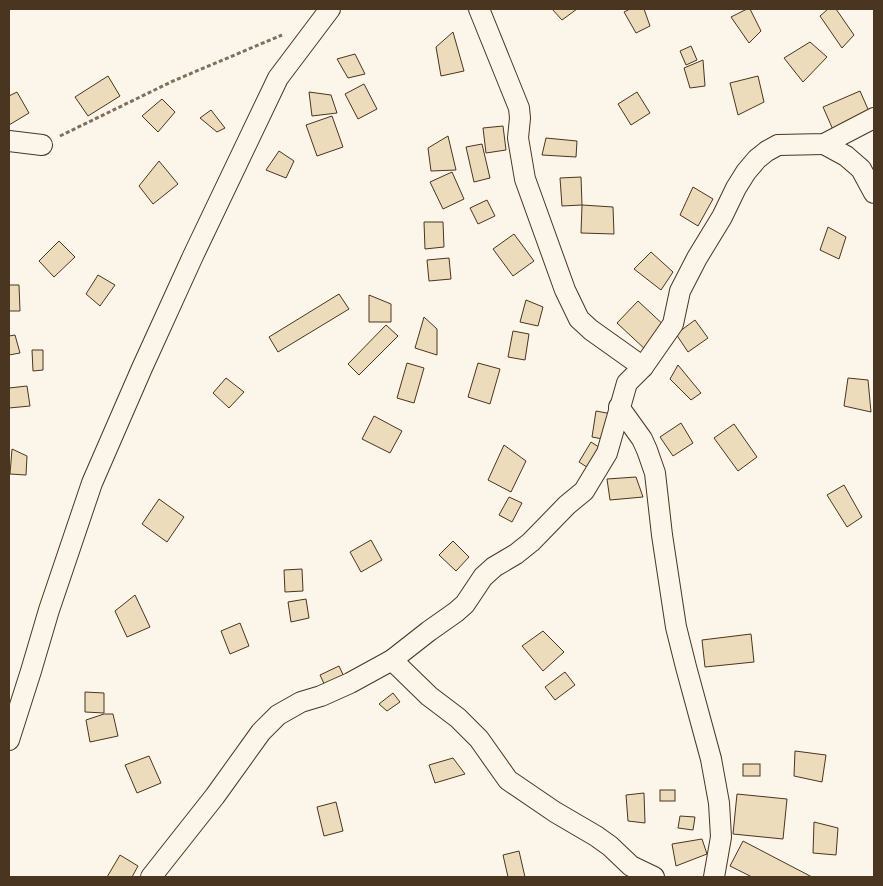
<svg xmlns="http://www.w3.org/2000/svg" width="883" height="886" viewBox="0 0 883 886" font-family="'Space Grotesk',sans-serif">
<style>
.building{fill:#ecdcbc;stroke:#4a3520}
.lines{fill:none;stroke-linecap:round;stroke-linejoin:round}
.street-casing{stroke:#4a3520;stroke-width:22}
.path{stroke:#7f6f5c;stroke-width:3;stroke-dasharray:4 2.5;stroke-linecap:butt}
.street{stroke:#fbf6e9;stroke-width:20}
</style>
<rect width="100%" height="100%" fill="#fbf6e9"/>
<!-- building -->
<g class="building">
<polygon points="552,9 577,9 562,20"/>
<polygon points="630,9 644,9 650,26 636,33 624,12"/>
<polygon points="747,9 750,9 761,31 749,43 731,17"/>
<polygon points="828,9 836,9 854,35 842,48 820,16"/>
<polygon points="453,32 464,71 441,76 436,47"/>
<polygon points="810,42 827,57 803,82 784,58"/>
<polygon points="691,46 697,60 686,65 680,51"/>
<polygon points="355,54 365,74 348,78 337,59"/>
<polygon points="703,60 705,86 690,88 684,68"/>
<polygon points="108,76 120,96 88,116 75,97"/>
<polygon points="758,76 764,102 738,115 730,83"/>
<polygon points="364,84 377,109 358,119 345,94"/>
<polygon points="860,91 871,116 834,132 823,107"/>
<polygon points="17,92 29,113 9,125 9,96"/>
<polygon points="309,92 331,95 337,113 312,116"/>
<polygon points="637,92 650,113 631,125 618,104"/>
<polygon points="162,99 175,112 158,132 142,116"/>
<polygon points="211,110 225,128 217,132 200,118"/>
<polygon points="332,116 343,147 317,156 306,125"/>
<polygon points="503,126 506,150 486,153 483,128"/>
<polygon points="448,136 456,170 431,171 428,148"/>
<polygon points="546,138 577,141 576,157 542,155"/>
<polygon points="482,144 490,178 474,182 466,147"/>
<polygon points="279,151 294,161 286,178 266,170"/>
<polygon points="159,161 178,184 153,204 139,186"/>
<polygon points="452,172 464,199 443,209 430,182"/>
<polygon points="581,177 582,205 562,206 560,178"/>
<polygon points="693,187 713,199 698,226 680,215"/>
<polygon points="487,200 495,216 478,224 470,208"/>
<polygon points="582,205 613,207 614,234 581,233"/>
<polygon points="424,222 443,222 444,247 425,249"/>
<polygon points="828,227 846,237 839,259 820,250"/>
<polygon points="514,234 534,261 513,276 493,249"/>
<polygon points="59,241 75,257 54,277 39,261"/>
<polygon points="651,252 673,272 661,290 634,269"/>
<polygon points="449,258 451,279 429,281 427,260"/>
<polygon points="98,275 115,285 100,306 86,294"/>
<polygon points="9,285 19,285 20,311 9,311"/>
<polygon points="339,294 349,309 278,352 269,337"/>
<polygon points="369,295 391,304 391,322 369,322"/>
<polygon points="526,300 543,307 538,326 520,322"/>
<polygon points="638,301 668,329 647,351 617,323"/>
<polygon points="424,317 437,329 437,355 415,348"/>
<polygon points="695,320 708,338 688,352 676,334"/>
<polygon points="386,325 398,336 359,375 348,364"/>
<polygon points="513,331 529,334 525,360 508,357"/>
<polygon points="15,335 20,353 9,355 9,336"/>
<polygon points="32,350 43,350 43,370 33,371"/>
<polygon points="407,363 424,368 414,403 397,398"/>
<polygon points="478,363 500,369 490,404 468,397"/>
<polygon points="678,365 701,393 691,400 670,379"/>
<polygon points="226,378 244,392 229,408 213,393"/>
<polygon points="848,378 868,380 871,412 844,406"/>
<polygon points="27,386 30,406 9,408 9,388"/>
<polygon points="596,411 612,414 608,440 592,437"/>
<polygon points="374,416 402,431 390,453 362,439"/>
<polygon points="681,423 693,443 673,456 660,437"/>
<polygon points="734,424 757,457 738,471 714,438"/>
<polygon points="591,442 605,451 593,471 579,462"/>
<polygon points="504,445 526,461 511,492 488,480"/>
<polygon points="12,449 27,456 26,475 10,474"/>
<polygon points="636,477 643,497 610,500 607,479"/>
<polygon points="844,485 862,517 847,527 827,495"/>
<polygon points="509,497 522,503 512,522 499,515"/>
<polygon points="159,499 184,517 167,542 142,524"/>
<polygon points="371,540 382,560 361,572 350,552"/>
<polygon points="453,541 469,557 456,571 439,555"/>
<polygon points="302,569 303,591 285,592 284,570"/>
<polygon points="135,595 150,627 127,637 115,611"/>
<polygon points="306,599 309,618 291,622 288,602"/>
<polygon points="240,623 249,646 230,654 221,631"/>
<polygon points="543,631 564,652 543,671 522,646"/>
<polygon points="751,634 754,662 705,667 702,640"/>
<polygon points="339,666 346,681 327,690 320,675"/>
<polygon points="565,672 575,685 555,700 545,687"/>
<polygon points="85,692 104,693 104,713 85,712"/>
<polygon points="393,693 400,702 387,711 379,704"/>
<polygon points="104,714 113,714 118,736 90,742 86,720"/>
<polygon points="795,751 826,755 822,782 794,776"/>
<polygon points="149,756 161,783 137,793 125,765"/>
<polygon points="453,758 465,774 435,783 429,765"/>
<rect x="743" y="764" width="17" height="12"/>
<rect x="660" y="790" width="15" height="11"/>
<polygon points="644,793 645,823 628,821 626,795"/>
<polygon points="737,794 787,799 783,839 733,834"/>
<polygon points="336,802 343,831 324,836 317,807"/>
<polygon points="680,816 695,817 693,830 678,828"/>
<polygon points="814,822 838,828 836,855 813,853"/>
<polygon points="702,839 707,854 676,866 672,844"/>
<polygon points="743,841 812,877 752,877 730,866"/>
<polygon points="519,851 525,877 508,877 503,855"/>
<polygon points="120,855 138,866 132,877 107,877"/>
</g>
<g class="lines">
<defs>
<g id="street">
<polyline points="479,9 519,108 520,118 518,138 525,179 565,290 579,319 591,330 643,367"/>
<polyline points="9,141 42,145"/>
<polyline points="824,144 846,156 861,169 874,193"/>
<polyline points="619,407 642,439 647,450 655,473 662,535 676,627 686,667 711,759 719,803 721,837 714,877"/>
<polyline points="392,660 429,696 458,718 479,739 508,780 555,812 596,836 610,846 631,866 654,877"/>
<polyline points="9,740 31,671 49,610 92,483 142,368 193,256 278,78 330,9"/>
<polyline points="151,877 215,796 261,732 278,715 301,702 321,696 350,683 392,660 429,631 456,612 465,604 483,577 494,567 516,554 531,542 567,505 584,491 607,453 627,383 643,367 673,324 680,291 697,258 722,217 736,188 746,172 757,159 767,151 778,145 824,144 874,118"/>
</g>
</defs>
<!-- street casing -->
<use href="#street" class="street-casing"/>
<!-- path -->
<polyline class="path" points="60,136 173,81 282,35"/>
<!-- street -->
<use href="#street" class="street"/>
</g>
<!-- border -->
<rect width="883" height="886" fill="none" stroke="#4a3520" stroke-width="20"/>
</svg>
